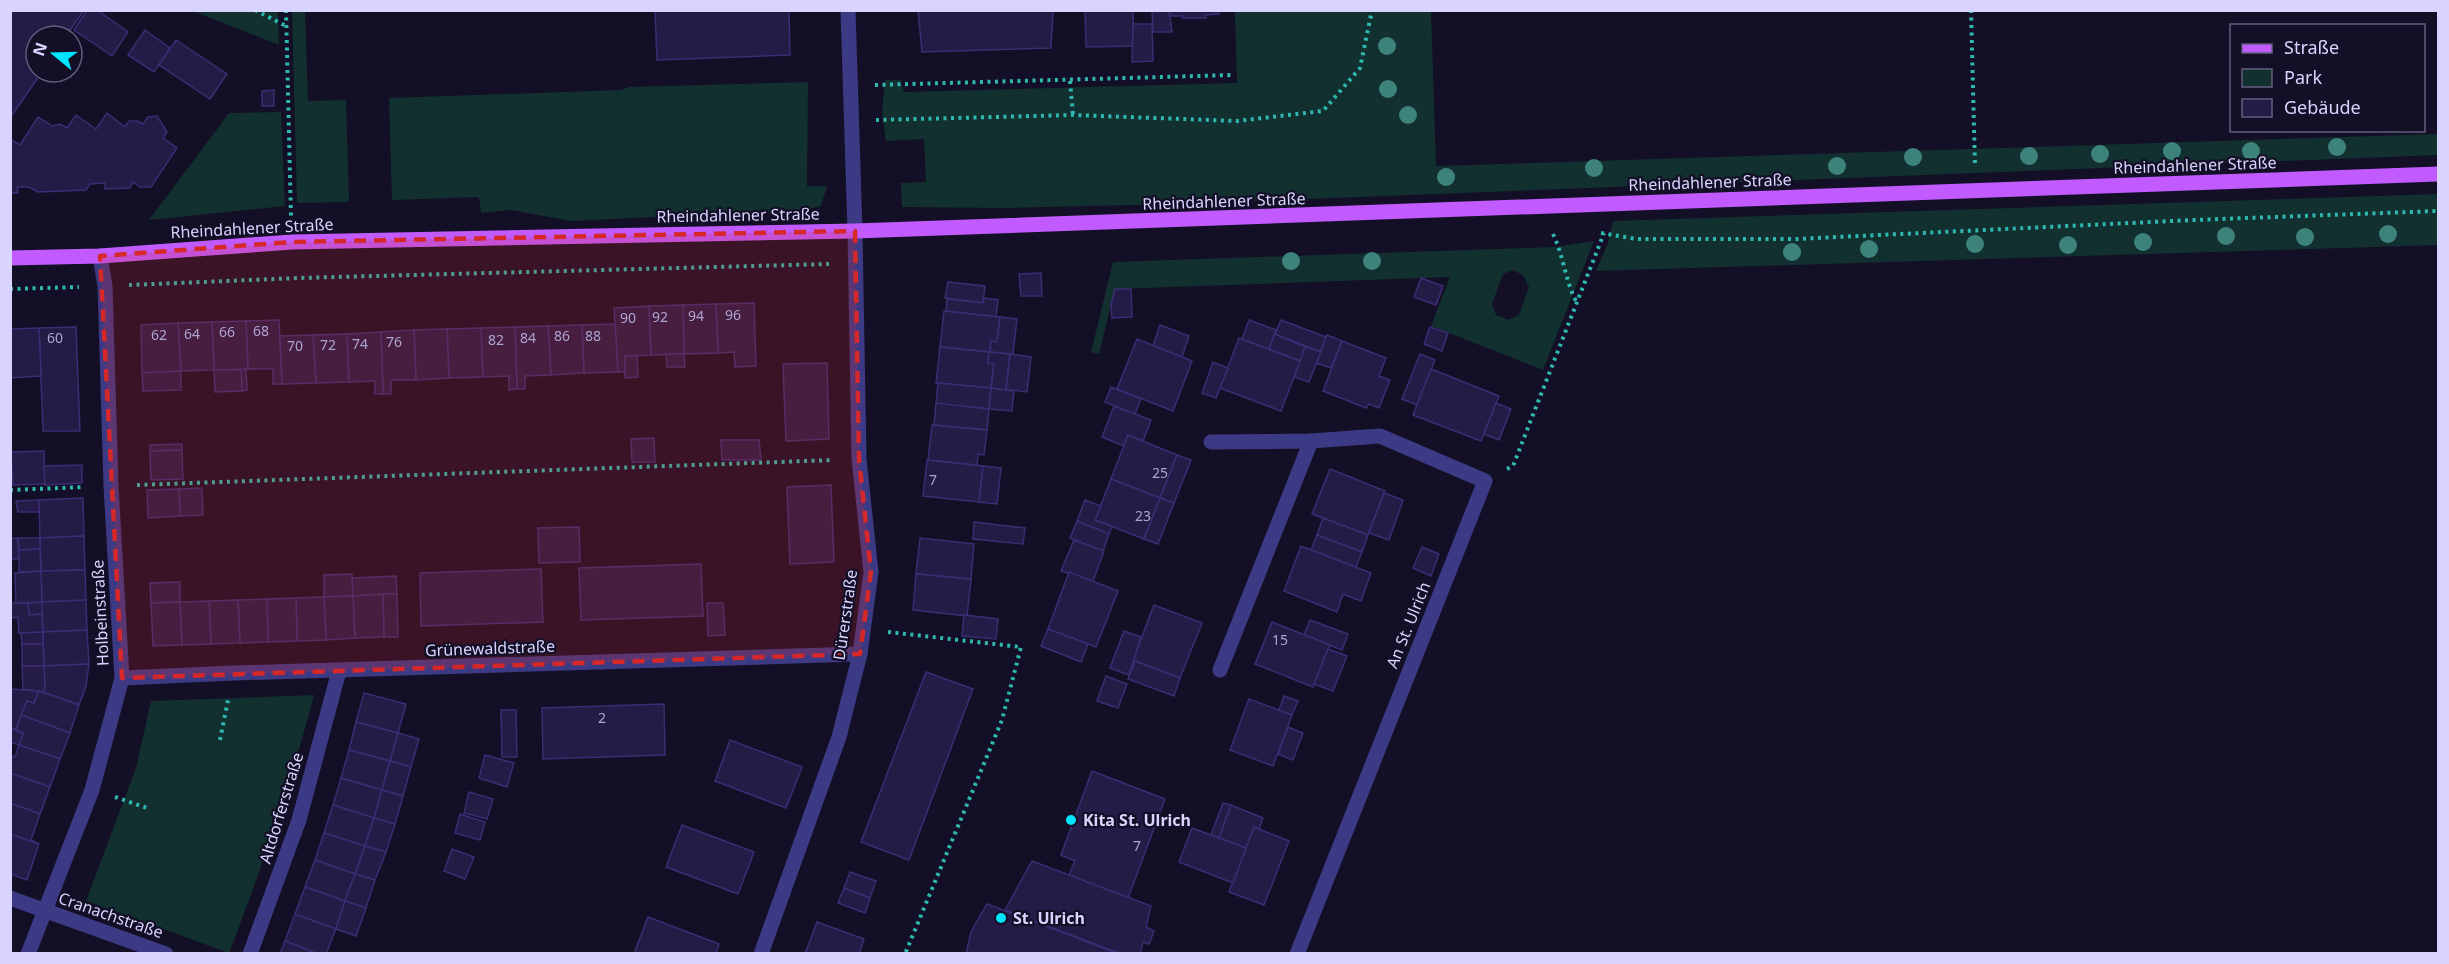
<svg xmlns="http://www.w3.org/2000/svg" width="2449" height="964" viewBox="0 0 2449 964" font-family="'Noto Sans',sans-serif">
<style>
.green{fill:#12302f;fill-rule:evenodd}
.building{fill:#241b47;stroke:#3b2d73;stroke-width:1.5}
.lines{fill:none;stroke-linecap:round;stroke-linejoin:round}
.path{stroke:#2fb8b0;stroke-width:4;stroke-dasharray:3 4.5;stroke-linecap:butt}
.minor{stroke:#3d3a85;stroke-width:15}
.major{stroke:#c25bff;stroke-width:15}
.tree{fill:#3d827b}
.marked{fill:#d62828;fill-opacity:0.2;stroke:#d62828;stroke-width:4.5;stroke-dasharray:12 8;stroke-linejoin:round}
.poi-dot{fill:#00e5ff;stroke:#130f26;stroke-width:2}
.labels{text-anchor:middle;dominant-baseline:central;stroke-width:4.5;stroke-linejoin:round;paint-order:stroke}
.number-label{font-size:14px;fill:#aca6d1}
.street-label{font-size:16px;fill:#d9d4ff;stroke:#130f26}
.poi-label{font-size:16px;font-weight:bold;fill:#d9d4ff;stroke:#130f26;text-anchor:start}
</style>
<rect width="100%" height="100%" fill="#130f26"/>
<!-- green -->
<g class="green">
<polygon points="193,11 278,11 279,45"/>
<polygon points="292,11 305,11 308,101 346,100 349,202 297,203"/>
<polygon points="1235,11 1431,11 1436,166 2438,134 2438,155 1177,204 1002,208 902,207 901,183 926,182 924,139 886,141 882,114 885,80 901,80 904,92 1237,83"/>
<polygon points="808,82 807,186 827,186 821,206 803,210 571,221 511,210 481,213 479,197 392,200 389,98 621,90 629,87"/>
<polygon points="281,112 285,206 149,220 229,113"/>
<polygon points="2438,194 2438,245 1596,271 1608,243 1613,221"/>
<path d="M1594,241L1543,370L1431,326L1450,277L1115,289L1099,354L1091,352L1113,262L1555,247ZM1513,270L1523,275L1529,287L1519,315L1509,320L1496,315L1492,304L1503,274Z"/>
<path d="M314,695C291,783 262,868 229,953L86,901L136,768L151,701Z"/>
</g>
<!-- building -->
<g class="building">
<polygon points="10,10 84,10 66,36 36,36 36,72 42,72 10,118"/>
<polygon points="87,10 97,10 128,32 112,56 74,30"/>
<polygon points="655,10 789,10 790,55 657,60"/>
<polygon points="918,10 1053,10 1051,48 922,52"/>
<polygon points="1085,10 1133,10 1134,46 1086,47"/>
<polygon points="1152,10 1169,10 1172,32 1153,32"/>
<polygon points="1169,10 1219,10 1219,14 1205,15 1206,18 1183,18 1183,16 1170,16"/>
<polygon points="1133,24 1152,24 1153,61 1132,62"/>
<polygon points="145,30 170,48 154,72 128,55"/>
<polygon points="176,40 227,74 210,99 159,65"/>
<polygon points="274,90 274,106 262,106 262,91"/>
<polygon points="107,113 125,127 129,121 137,121 143,124 148,117 157,116 167,132 163,138 177,148 151,187 140,187 133,182 130,188 105,189 105,183 90,184 86,190 38,192 29,187 17,187 18,193 10,193 10,139 20,145 38,117 52,126 60,124 67,128 76,115 96,129"/>
<polygon points="1041,273 1042,296 1021,296 1019,274"/>
<polygon points="1421,278 1443,286 1436,305 1414,297"/>
<polygon points="948,282 985,286 983,303 945,298"/>
<polygon points="1115,289 1131,289 1132,317 1112,318 1111,305"/>
<polygon points="984,298 998,300 996,317 946,311 947,299 983,303"/>
<polygon points="754,303 756,366 735,367 734,352 718,353 716,304"/>
<polygon points="716,304 718,353 684,354 683,305"/>
<polygon points="683,305 684,354 651,355 649,306"/>
<polygon points="649,306 651,355 625,356 625,372 618,372 614,308"/>
<polygon points="944,311 1000,317 997,342 991,341 990,352 940,347"/>
<polygon points="1000,317 1017,319 1013,354 990,352 991,341 997,342"/>
<polygon points="279,320 282,384 273,384 273,369 248,369 246,321"/>
<polygon points="1249,320 1276,330 1269,349 1242,339"/>
<polygon points="1281,320 1326,337 1321,352 1275,334"/>
<polygon points="246,321 248,369 214,370 212,322"/>
<polygon points="212,322 214,370 181,371 178,323"/>
<polygon points="178,323 181,371 142,373 141,325"/>
<polygon points="615,324 618,372 584,373 582,325"/>
<polygon points="582,325 584,373 551,375 548,326"/>
<polygon points="1160,325 1189,336 1182,357 1153,346"/>
<polygon points="548,326 551,375 525,376 525,389 517,389 515,327"/>
<polygon points="76,327 80,431 43,431 39,328"/>
<polygon points="515,327 517,389 509,390 509,376 483,377 481,328"/>
<polygon points="1430,327 1448,333 1442,351 1424,344"/>
<polygon points="39,328 41,376 10,378 10,329"/>
<polygon points="481,328 483,377 449,378 447,329"/>
<polygon points="447,329 449,378 416,380 414,330"/>
<polygon points="414,330 416,380 391,380 391,394 383,394 381,332"/>
<polygon points="381,332 383,394 375,394 375,381 349,382 347,334"/>
<polygon points="347,334 349,382 316,383 313,335"/>
<polygon points="1275,334 1305,347 1300,361 1269,349"/>
<polygon points="313,335 316,383 282,384 280,336"/>
<polygon points="1327,335 1342,341 1331,368 1316,363"/>
<polygon points="1239,338 1300,361 1281,411 1220,388"/>
<polygon points="1137,339 1192,361 1173,411 1117,389"/>
<polygon points="1342,341 1386,358 1379,376 1390,380 1379,408 1369,404 1366,408 1323,391"/>
<polygon points="940,347 989,352 988,363 994,364 991,388 936,383"/>
<polygon points="1305,347 1321,352 1309,382 1294,377"/>
<polygon points="989,352 1010,354 1006,390 991,388 994,364 988,363"/>
<polygon points="666,354 684,354 685,367 667,367"/>
<polygon points="1010,354 1031,357 1027,392 1006,389"/>
<polygon points="1420,354 1435,360 1417,405 1402,399"/>
<polygon points="625,356 637,356 638,377 625,378"/>
<polygon points="1213,362 1228,368 1216,398 1202,393"/>
<polygon points="827,363 829,439 786,441 783,364"/>
<polygon points="246,369 247,390 242,391 241,370"/>
<polygon points="1431,369 1499,396 1481,441 1413,415"/>
<polygon points="214,370 241,370 242,391 215,392"/>
<polygon points="181,371 181,390 143,391 142,373"/>
<polygon points="938,383 991,388 989,409 936,404"/>
<polygon points="1111,387 1141,399 1135,414 1105,402"/>
<polygon points="991,388 1014,391 1012,411 989,409"/>
<polygon points="936,403 989,409 987,430 934,425"/>
<polygon points="1496,403 1511,409 1499,440 1484,434"/>
<polygon points="1114,406 1151,420 1143,441 1128,435 1124,446 1102,437"/>
<polygon points="932,425 987,430 984,455 978,454 977,465 928,460"/>
<polygon points="1128,435 1177,455 1160,498 1111,479"/>
<polygon points="654,438 655,462 632,462 631,439"/>
<polygon points="721,440 759,440 761,460 722,460"/>
<polygon points="182,444 182,450 150,451 150,445"/>
<polygon points="182,450 183,479 151,480 150,451"/>
<polygon points="44,451 45,484 13,485 11,452"/>
<polygon points="1177,455 1191,460 1174,503 1160,498"/>
<polygon points="927,460 983,466 979,502 923,496"/>
<polygon points="82,465 82,483 45,485 44,466"/>
<polygon points="983,466 1001,468 997,504 979,502"/>
<polygon points="1330,469 1385,491 1368,535 1312,514"/>
<polygon points="1111,479 1160,498 1144,539 1095,520"/>
<polygon points="831,485 834,562 790,564 787,487"/>
<polygon points="202,488 203,515 180,516 179,489"/>
<polygon points="179,489 180,516 148,518 147,490"/>
<polygon points="1384,493 1403,500 1389,540 1369,533"/>
<polygon points="83,498 84,536 40,538 39,500"/>
<polygon points="1160,498 1174,503 1158,544 1144,539"/>
<polygon points="39,500 39,512 18,512 16,501"/>
<polygon points="1085,500 1101,506 1095,520 1112,526 1109,534 1077,521"/>
<polygon points="1323,518 1368,535 1362,552 1317,535"/>
<polygon points="1077,521 1109,534 1103,551 1070,538"/>
<polygon points="974,522 1025,528 1023,544 973,539"/>
<polygon points="579,527 580,562 539,563 538,528"/>
<polygon points="1317,535 1362,552 1356,567 1311,550"/>
<polygon points="84,536 85,570 41,571 40,538"/>
<polygon points="18,538 19,559 10,559 10,539"/>
<polygon points="18,538 40,538 40,549 19,550"/>
<polygon points="920,538 974,544 971,579 916,574"/>
<polygon points="1074,540 1104,551 1093,581 1061,571"/>
<polygon points="1301,546 1371,573 1361,601 1343,594 1337,612 1284,591"/>
<polygon points="1422,547 1439,554 1431,576 1413,568"/>
<polygon points="40,549 41,571 19,572 19,550"/>
<polygon points="701,564 703,616 581,620 579,568"/>
<polygon points="541,569 543,622 421,626 420,573"/>
<polygon points="85,570 86,600 42,602 41,571"/>
<polygon points="41,571 42,602 16,603 15,573"/>
<polygon points="1069,572 1118,591 1096,647 1048,629"/>
<polygon points="352,574 353,596 324,597 324,575"/>
<polygon points="916,574 971,579 967,616 913,610"/>
<polygon points="396,576 397,594 353,596 352,578"/>
<polygon points="180,582 180,602 151,603 150,583"/>
<polygon points="383,594 397,594 398,637 384,637"/>
<polygon points="383,594 384,637 355,638 353,596"/>
<polygon points="353,596 355,638 326,640 324,597"/>
<polygon points="324,597 326,640 297,641 296,598"/>
<polygon points="296,598 297,641 268,642 267,599"/>
<polygon points="267,599 268,642 240,643 238,600"/>
<polygon points="86,600 87,630 43,632 42,602"/>
<polygon points="238,600 240,643 211,644 209,601"/>
<polygon points="209,601 211,644 182,645 180,602"/>
<polygon points="42,602 42,614 29,615 28,603"/>
<polygon points="180,602 182,645 153,646 151,603"/>
<polygon points="10,603 28,603 29,615 42,614 43,632 19,633 18,617 10,618"/>
<polygon points="707,603 723,603 725,635 708,636"/>
<polygon points="1154,605 1202,623 1180,678 1133,660"/>
<polygon points="964,615 998,619 996,639 962,636"/>
<polygon points="1310,620 1348,634 1342,650 1304,635"/>
<polygon points="1272,622 1330,645 1313,687 1255,664"/>
<polygon points="1048,629 1088,644 1081,662 1041,646"/>
<polygon points="87,630 89,664 44,666 43,632"/>
<polygon points="1124,631 1141,637 1129,675 1110,668"/>
<polygon points="43,632 43,644 22,644 21,633"/>
<polygon points="22,644 43,644 44,666 22,666"/>
<polygon points="1328,649 1347,656 1333,691 1314,684"/>
<polygon points="1135,661 1180,678 1174,696 1128,679"/>
<polygon points="89,664 86,686 79,705 43,692 45,685 44,666"/>
<polygon points="22,666 44,666 45,685 43,692 23,689"/>
<polygon points="926,672 973,689 909,860 861,842"/>
<polygon points="1106,676 1127,684 1118,708 1097,701"/>
<polygon points="10,689 39,691 34,703 27,701 16,730 10,728"/>
<polygon points="39,691 79,705 70,733 21,715 27,701 34,703"/>
<polygon points="364,693 406,704 398,733 356,722"/>
<polygon points="1284,696 1298,701 1292,715 1279,710"/>
<polygon points="1249,699 1292,715 1273,766 1230,750"/>
<polygon points="664,704 665,755 543,759 542,708"/>
<polygon points="501,710 516,710 517,757 502,757"/>
<polygon points="21,715 70,733 60,759 19,745 23,733 16,730"/>
<polygon points="356,722 398,733 390,761 349,750"/>
<polygon points="1288,727 1303,733 1293,760 1278,754"/>
<polygon points="10,728 23,733 19,745 10,742"/>
<polygon points="398,733 419,739 411,767 390,761"/>
<polygon points="730,740 802,767 786,808 715,781"/>
<polygon points="19,745 60,759 50,787 10,773 10,756 15,757"/>
<polygon points="349,750 390,761 382,790 341,778"/>
<polygon points="485,755 514,763 507,787 479,778"/>
<polygon points="390,761 411,767 403,796 382,790"/>
<polygon points="1092,771 1165,799 1128,898 1069,875 1075,861 1061,855"/>
<polygon points="10,773 50,787 40,814 10,803"/>
<polygon points="341,778 382,790 374,818 333,805"/>
<polygon points="382,790 403,796 395,824 374,818"/>
<polygon points="469,792 493,799 487,819 464,813"/>
<polygon points="10,803 40,814 31,840 39,844 10,834"/>
<polygon points="1223,803 1231,805 1219,838 1211,835"/>
<polygon points="333,805 374,818 365,846 324,833"/>
<polygon points="1231,805 1263,818 1259,829 1254,827 1246,848 1219,838"/>
<polygon points="460,814 485,822 480,840 455,833"/>
<polygon points="374,818 395,824 386,852 365,846"/>
<polygon points="682,825 754,852 738,894 666,867"/>
<polygon points="1254,827 1289,841 1264,905 1229,892"/>
<polygon points="1192,828 1246,848 1233,883 1179,862"/>
<polygon points="324,833 365,846 355,874 315,860"/>
<polygon points="10,834 39,844 27,880 10,874"/>
<polygon points="365,846 386,852 375,880 355,874"/>
<polygon points="452,849 474,857 465,879 444,871"/>
<polygon points="315,860 355,874 345,901 305,887"/>
<polygon points="1032,861 1151,906 1146,927 1154,931 1149,944 1143,942 1140,954 1121,954 1005,910"/>
<polygon points="850,872 876,881 870,898 844,888"/>
<polygon points="355,874 375,880 366,908 345,901"/>
<polygon points="305,887 345,901 336,929 295,914"/>
<polygon points="844,888 870,898 865,913 838,903"/>
<polygon points="345,901 366,908 356,936 336,929"/>
<polygon points="987,904 1119,954 966,954 971,932"/>
<polygon points="295,914 336,929 326,954 318,954 285,941"/>
<polygon points="648,917 719,944 716,954 634,954"/>
<polygon points="817,922 864,939 859,954 805,954"/>
<polygon points="285,941 318,954 280,954"/>
</g>
<g class="lines">
<!-- path -->
<g class="path">
<polyline points="255,10 286,26"/>
<polyline points="286,10 291,217"/>
<polyline points="1971,10 1975,166"/>
<polyline points="1070,81 1073,115"/>
<polyline points="875,85 1233,75"/>
<polyline points="876,120 1073,115 1237,121 1323,111 1360,68 1372,10"/>
<polyline points="1601,233 1637,239 1796,239 2193,220 2438,211"/>
<path d="M1553,234C1564,257 1565,280 1576,301"/>
<polyline points="129,285 299,278 829,264"/>
<polyline points="10,289 79,287"/>
<polyline points="1507,469 1513,466 1604,233"/>
<polyline points="137,485 834,460"/>
<polyline points="10,490 85,487"/>
<polyline points="888,632 1021,647 1002,720 905,954"/>
<polyline points="220,740 228,700"/>
<polyline points="115,797 147,808"/>
</g>
<!-- minor -->
<g class="minor">
<polyline points="1211,442 1311,441 1380,436 1485,481 1297,954"/>
<polyline points="1220,670 1311,441"/>
<polyline points="122,678 234,673 860,654"/>
<polyline points="10,898 166,954"/>
<polyline points="28,954 92,790 122,678 111,486 105,286 100,256"/>
<polyline points="250,954 299,820 339,671"/>
<polyline points="761,954 839,737 860,654 871,572 859,459 855,231 848,10"/>
</g>
<!-- major -->
<polyline class="major" points="10,258 100,256 292,242 855,231 2438,174"/>
</g>
<!-- trees -->
<g class="tree">
<circle cx="1387" cy="46" r="9"/>
<circle cx="1388" cy="89" r="9"/>
<circle cx="1408" cy="115" r="9"/>
<circle cx="2337" cy="147" r="9"/>
<circle cx="2172" cy="151" r="9"/>
<circle cx="2251" cy="151" r="9"/>
<circle cx="2100" cy="154" r="9"/>
<circle cx="2029" cy="156" r="9"/>
<circle cx="1913" cy="157" r="9"/>
<circle cx="1837" cy="166" r="9"/>
<circle cx="1594" cy="168" r="9"/>
<circle cx="1446" cy="177" r="9"/>
<circle cx="2388" cy="234" r="9"/>
<circle cx="2226" cy="236" r="9"/>
<circle cx="2305" cy="237" r="9"/>
<circle cx="2143" cy="242" r="9"/>
<circle cx="1975" cy="244" r="9"/>
<circle cx="2068" cy="245" r="9"/>
<circle cx="1869" cy="249" r="9"/>
<circle cx="1792" cy="252" r="9"/>
<circle cx="1291" cy="261" r="9"/>
<circle cx="1372" cy="261" r="9"/>
</g>
<!-- marked area -->
<path class="marked" d="M855,231L859,459L871,572L860,654L122,678L100,256L292,242Z"/>
<!-- markers -->
<g class="poi-dot">
<circle cx="1071" cy="820" r="6"/>
<circle cx="1001" cy="918" r="6"/>
</g>
<g class="labels">
<!-- number labels -->
<g class="number-label">
<text x="733" y="314">96</text>
<text x="696" y="315">94</text>
<text x="660" y="316">92</text>
<text x="628" y="317">90</text>
<text x="261" y="330">68</text>
<text x="227" y="331">66</text>
<text x="192" y="333">64</text>
<text x="159" y="334">62</text>
<text x="562" y="335">86</text>
<text x="593" y="335">88</text>
<text x="55" y="337">60</text>
<text x="528" y="337">84</text>
<text x="496" y="339">82</text>
<text x="394" y="341">76</text>
<text x="360" y="343">74</text>
<text x="328" y="344">72</text>
<text x="295" y="345">70</text>
<text x="1160" y="472">25</text>
<text x="933" y="479">7</text>
<text x="1143" y="515">23</text>
<text x="1280" y="639">15</text>
<text x="602" y="717">2</text>
<text x="1137" y="845">7</text>
</g>
<!-- street labels -->
<g class="street-label">
<text transform="translate(2195 165) rotate(-2)">Rheindahlener Straße</text>
<text transform="translate(1710 182) rotate(-2)">Rheindahlener Straße</text>
<text transform="translate(1224 201) rotate(-2)">Rheindahlener Straße</text>
<text transform="translate(738 215) rotate(-1)">Rheindahlener Straße</text>
<text transform="translate(252 228) rotate(-3)">Rheindahlener Straße</text>
<text transform="translate(100 613) rotate(-93)">Holbeinstraße</text>
<text transform="translate(845 615) rotate(-82)">Dürerstraße</text>
<text transform="translate(1408 625) rotate(-68)">An St. Ulrich</text>
<text transform="translate(490 648) rotate(-2)">Grünewaldstraße</text>
<text transform="translate(281 808) rotate(-73)">Altdorferstraße</text>
<text transform="translate(111 915) rotate(19)">Cranachstraße</text>
</g>
<!-- poi labels -->
<g class="poi-label">
<text x="1083" y="820">Kita St. Ulrich</text>
<text x="1013" y="918">St. Ulrich</text>
</g>
</g>
<!-- border -->
<rect width="2449" height="964" fill="none" stroke="#d9d4ff" stroke-width="24"/>
<!-- legend -->
<rect x="2230" y="24" width="195" height="108" fill="#130f26" stroke="#625e7d" stroke-width="1.5"/>
<rect x="2242" y="44" width="30" height="9" fill="#c25bff" stroke="#625e7d" stroke-width="1.5"/>
<text x="2284" y="54" font-size="18" fill="#d9d4ff">Straße</text>
<rect x="2242" y="69" width="30" height="18" fill="#12302f" stroke="#625e7d" stroke-width="1.5"/>
<text x="2284" y="84" font-size="18" fill="#d9d4ff">Park</text>
<rect x="2242" y="99" width="30" height="18" fill="#241b47" stroke="#625e7d" stroke-width="1.5"/>
<text x="2284" y="114" font-size="18" fill="#d9d4ff">Gebäude</text>
<!-- north arrow -->
<g transform="translate(54 54) rotate(289)"><circle r="28" fill="#130f26" stroke="#625e7d" stroke-width="1.5"/>
<path d="M0-4.5L10 22L0 15L-10 22Z" fill="#00e5ff"/>
<text y="-9" font-size="16" font-weight="bold" text-anchor="middle" fill="#d9d4ff">N</text>
</g>
</svg>
